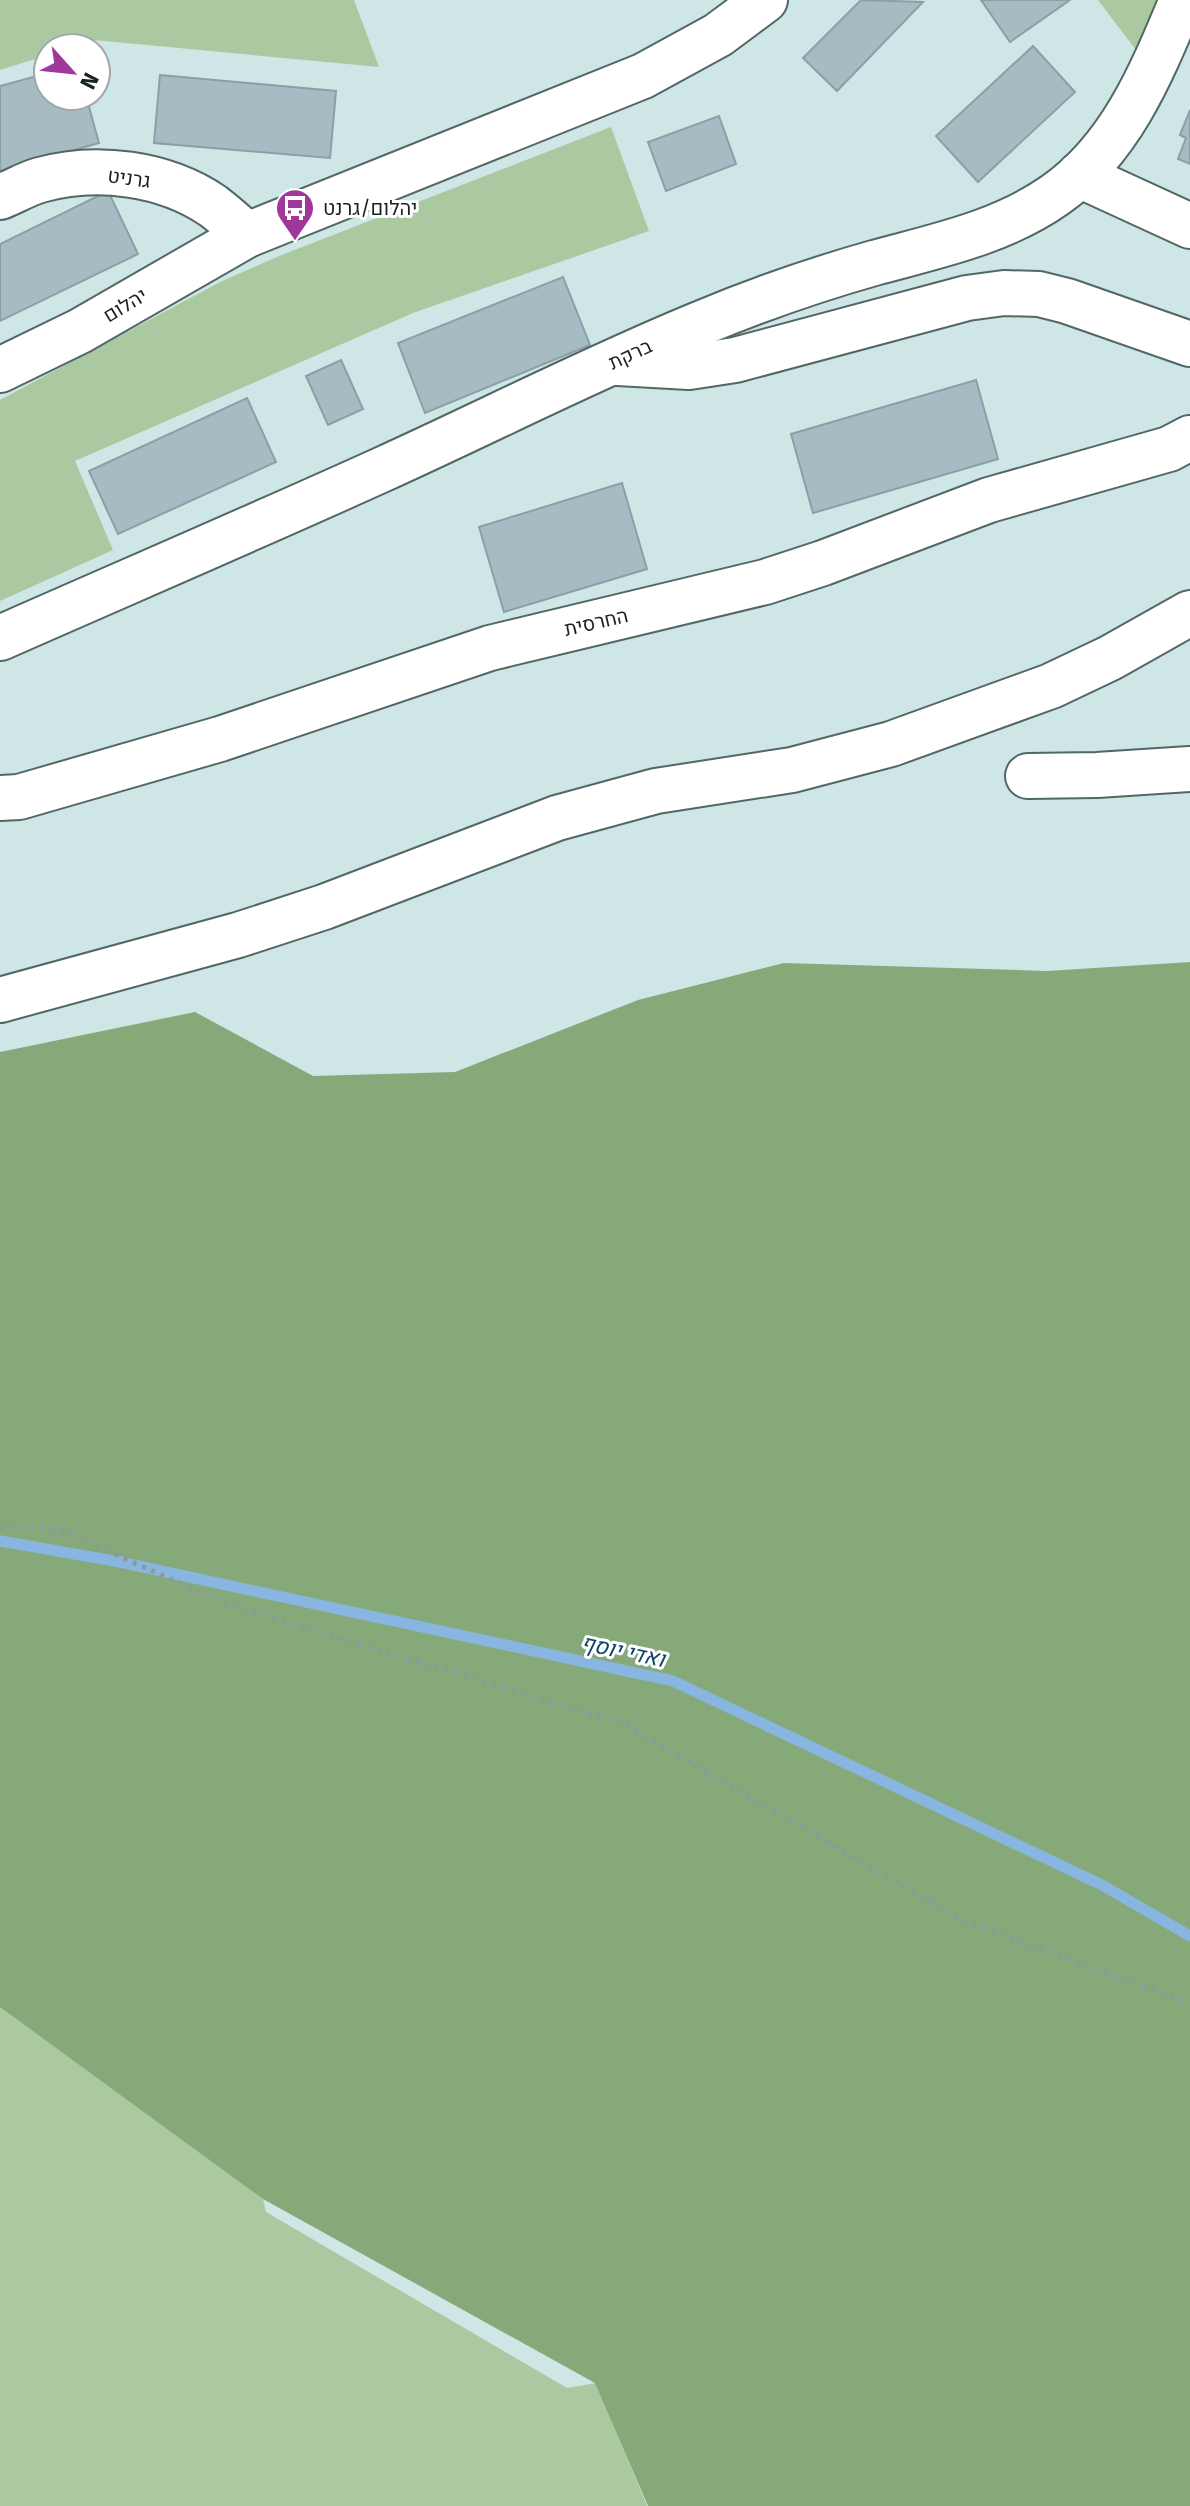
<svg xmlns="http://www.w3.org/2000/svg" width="1190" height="2506" viewBox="0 0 1190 2506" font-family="'Fira Sans',Heebo,sans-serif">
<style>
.green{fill:#abc9a1}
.forest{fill:#86a97a}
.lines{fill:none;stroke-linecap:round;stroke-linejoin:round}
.stream{stroke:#89b6e0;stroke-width:11}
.building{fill:#a6bbc2;stroke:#8a9fa6;stroke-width:2}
.minor-casing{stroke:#526766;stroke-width:48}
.path{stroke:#899c9b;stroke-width:5;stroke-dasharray:4 6;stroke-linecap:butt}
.minor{stroke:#fff;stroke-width:44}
.labels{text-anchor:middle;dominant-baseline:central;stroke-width:6;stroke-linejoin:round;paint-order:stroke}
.street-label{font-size:20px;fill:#1a2322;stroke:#fff}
.poi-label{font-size:20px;fill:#1a2322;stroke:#fff;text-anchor:start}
.water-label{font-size:22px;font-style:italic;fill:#11436a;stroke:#fff}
</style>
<rect width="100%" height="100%" fill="#cee6e5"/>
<!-- green -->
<g class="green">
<polygon points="0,0 354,0 379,67 94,40 69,48 48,48 48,55 0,70"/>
<polygon points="1098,0 1164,0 1142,58"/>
<polygon points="611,127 649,231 413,313 75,461 113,550 0,601 0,400 220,282 279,256"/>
<polygon points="0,1999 263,2199 266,2212 567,2388 596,2383 647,2506 0,2506"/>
</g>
<!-- forest -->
<polygon class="forest" points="1190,962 1190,2506 648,2506 595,2383 263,2199 0,2007 0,1052 195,1012 313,1076 455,1072 638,1000 784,963 1047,971"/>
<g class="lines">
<!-- stream -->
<polyline class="stream" points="0,1541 120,1562 673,1681 1102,1885 1190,1936"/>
</g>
<!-- building -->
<g class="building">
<polygon points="861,0 923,2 837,91 803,58"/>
<polygon points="981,0 1070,0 1010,42"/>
<polygon points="1033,46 1075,92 978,182 936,136"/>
<polygon points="48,73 48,96 86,96 99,143 0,171 0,86"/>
<polygon points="160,75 336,91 330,158 154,143"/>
<polygon points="1190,110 1190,164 1178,159 1186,138 1180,135"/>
<polygon points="719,116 736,164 666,191 648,142"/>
<polygon points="108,191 138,254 0,321 0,244"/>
<polygon points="563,277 590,345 425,413 398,343"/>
<polygon points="341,360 363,409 328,425 306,376"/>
<polygon points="976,380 998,459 813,513 791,434"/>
<polygon points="247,398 276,462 118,534 89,471"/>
<polygon points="622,483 647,569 504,612 479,527"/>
</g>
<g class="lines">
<defs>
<g id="minor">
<polyline points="1079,175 1190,226"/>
<path d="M0,197C13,192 26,184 40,180C96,164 165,173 213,206C225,215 236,225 247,235"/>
<polyline points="618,363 689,367 735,360 967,298 1004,293 1039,294 1067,301 1190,344"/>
<polyline points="0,370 80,331 247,235 643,76 718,35 765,0"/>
<path d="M0,638C127,582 255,527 381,470C487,422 590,369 697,325C754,301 814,280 874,263C936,246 1001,233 1055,195C1121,149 1152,72 1182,0"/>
<polyline points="1028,776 1097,775 1190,769"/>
<polyline points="0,798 19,797 220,739 490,648 765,582 823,563 989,500 1169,449 1190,438"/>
<polyline points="0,1000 238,935 324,907 557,818 656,791 792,770 891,744 1051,686 1110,658 1190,613"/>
</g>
</defs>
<!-- minor casing -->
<use href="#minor" class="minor-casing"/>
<!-- path -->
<polyline class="path" points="0,1527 58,1529 227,1604 624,1724 963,1921 1190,2003"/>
<!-- minor -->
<use href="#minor" class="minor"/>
</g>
<!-- icons -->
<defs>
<symbol id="bus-pin" viewBox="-11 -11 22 30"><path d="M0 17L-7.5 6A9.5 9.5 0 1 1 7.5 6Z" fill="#a0389c" stroke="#fff"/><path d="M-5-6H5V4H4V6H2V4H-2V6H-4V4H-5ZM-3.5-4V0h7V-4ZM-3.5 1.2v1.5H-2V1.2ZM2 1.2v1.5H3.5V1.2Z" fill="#fff"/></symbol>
</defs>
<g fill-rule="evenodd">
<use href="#bus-pin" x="273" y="186" width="44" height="60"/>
</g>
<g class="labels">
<!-- street labels -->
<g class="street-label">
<text transform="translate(129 178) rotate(8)">גרניט</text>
<text transform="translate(125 305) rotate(-31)">יהלום</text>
<text transform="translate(630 354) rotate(-25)">ברקת</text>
<text transform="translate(596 622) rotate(-13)">החרסית</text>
</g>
<!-- poi labels -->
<g class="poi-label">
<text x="323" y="208">יהלום/גרנט</text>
</g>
<!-- water labels -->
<g class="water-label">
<text transform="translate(623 1651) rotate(12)">ואדי יוסף</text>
</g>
</g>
<!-- north arrow -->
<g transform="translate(72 72) rotate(117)"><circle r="38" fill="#ffffff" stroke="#a3a7a7" stroke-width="2"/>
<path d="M0-6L14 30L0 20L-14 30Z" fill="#a0389c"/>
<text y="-12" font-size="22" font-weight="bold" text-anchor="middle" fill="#1a2322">N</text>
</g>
</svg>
